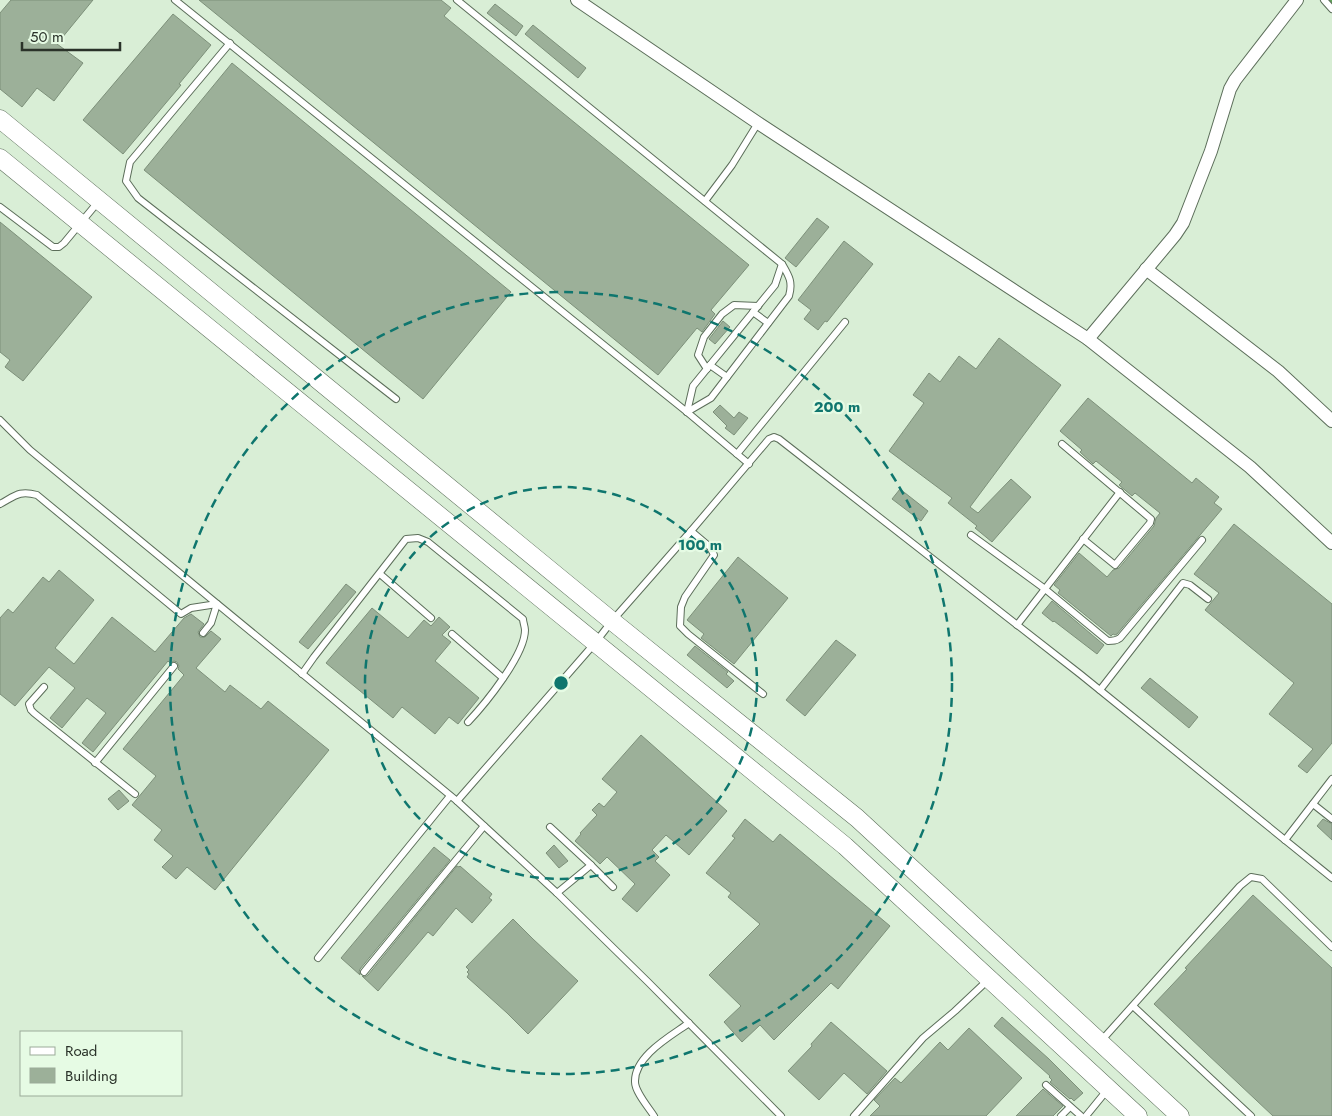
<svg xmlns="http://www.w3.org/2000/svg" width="1332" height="1116" viewBox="0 0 1332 1116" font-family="Jost,sans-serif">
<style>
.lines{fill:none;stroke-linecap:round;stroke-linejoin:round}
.canal{stroke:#61a25a;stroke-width:14}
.building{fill:#9cb099;stroke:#7d907a}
.lane-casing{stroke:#5c6e5a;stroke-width:8}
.street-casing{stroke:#5c6e5a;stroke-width:14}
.secondary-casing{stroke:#5c6e5a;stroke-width:19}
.lane{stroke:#fff;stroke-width:6}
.street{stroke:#fff;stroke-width:12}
.secondary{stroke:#fff;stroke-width:18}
.ring{fill:none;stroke:#0f766e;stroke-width:2.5;stroke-dasharray:9 6}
.centre{fill:#0f766e;stroke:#e6fbe4;stroke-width:2.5}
.ring-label{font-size:15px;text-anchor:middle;font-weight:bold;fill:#0f766e;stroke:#e6fbe4;stroke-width:4.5;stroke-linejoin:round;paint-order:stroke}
</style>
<rect width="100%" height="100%" fill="#d9eed6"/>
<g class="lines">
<!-- canal -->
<polyline class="canal" points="1331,0 1332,1"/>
</g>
<!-- building -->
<g class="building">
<polygon points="11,0 93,0 57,44 83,63 54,101 37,88 22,107 0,89 0,13"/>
<polygon points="199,0 441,0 451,8 444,16 749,265 711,310 715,314 702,332 697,328 658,375"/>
<polygon points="495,4 523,26 516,36 487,13"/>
<polygon points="173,14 211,45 179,84 181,85 123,154 83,120"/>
<polygon points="533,25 586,68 578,78 525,34"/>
<polygon points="232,63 511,292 423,399 144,170"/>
<polygon points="817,218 829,227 796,267 785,258"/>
<polygon points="0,222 92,297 23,381 5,367 10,360 0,352"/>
<polygon points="844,241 873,264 827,322 825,321 818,330 804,319 811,310 798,300"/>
<polygon points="723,321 730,327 715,344 709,339"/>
<polygon points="999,338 1061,385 970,507 978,513 1011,479 1031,497 992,542 975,528 977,526 948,503 952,498 889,451 924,403 913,395 929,373 940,382 959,356 976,369"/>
<polygon points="1088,398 1192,483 1196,478 1219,497 1214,503 1222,509 1117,634 1115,635 1113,634 1111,636 1058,593 1060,590 1054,585 1079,553 1107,577 1113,570 1119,568 1154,526 1156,518 1160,513 1135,493 1132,496 1119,485 1122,482 1096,461 1093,464 1080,452 1082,450 1060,431"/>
<polygon points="720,405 734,418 739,412 748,418 734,435 725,428 727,426 713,412"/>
<polygon points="900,489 928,511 921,521 892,499"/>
<polygon points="1234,524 1332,604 1332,743 1307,773 1298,766 1313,749 1269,714 1294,683 1205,610 1219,593 1194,574"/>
<polygon points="738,557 788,598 734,664 701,638 704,634 687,620"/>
<polygon points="59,570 94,600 55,648 74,664 112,617 155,652 184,618 191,614 204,624 198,632 200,637 205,637 211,631 221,639 196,668 225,692 230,685 261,709 268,701 329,750 215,890 187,867 176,879 162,867 173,856 154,840 162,830 132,805 156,776 123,749 184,675 178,669 179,666 177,662 174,661 170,663 168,661 93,752 82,743 106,713 87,698 62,728 50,718 75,688 49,667 15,706 0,694 0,618 8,609 13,613 43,577 49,582"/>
<polygon points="346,584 356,592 308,649 299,642"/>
<polygon points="1052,601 1104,645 1097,654 1054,621 1053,622 1042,613"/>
<polygon points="372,608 408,638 424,620 431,626 439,617 450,627 442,635 451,642 435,661 479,698 458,724 449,717 435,734 402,707 393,718 326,663"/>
<polygon points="836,640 856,655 805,716 786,700"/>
<polygon points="695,646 728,672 726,674 734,681 727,688 687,655"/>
<polygon points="1150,678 1198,717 1189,728 1141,688"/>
<polygon points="641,735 727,811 689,855 666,835 652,850 659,857 655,861 670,875 637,912 622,899 635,884 607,857 600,864 575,841 581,834 580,833 597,815 592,810 599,803 604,807 617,792 602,779"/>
<polygon points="119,790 129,801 118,810 108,799"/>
<polygon points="745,819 773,842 780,834 890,926 838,989 831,983 774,1040 760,1025 742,1042 724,1022 741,1006 709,975 760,924 728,897 731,893 706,873 735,838 732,836"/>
<polygon points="1323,819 1332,824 1332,840 1317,826"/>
<polygon points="554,845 568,861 559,868 546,853"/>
<polygon points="434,847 450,860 360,969 359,972 360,975 341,958"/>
<polygon points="457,866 459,867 460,866 492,894 489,898 492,900 472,923 456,908 433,936 428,932 378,991 362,976 365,977 368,975"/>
<polygon points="1253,895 1332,968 1332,1116 1273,1116 1154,1004 1187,969 1185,968"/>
<polygon points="513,919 533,939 578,981 528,1034 507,1013 467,977 469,974 467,972 469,970 466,967"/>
<polygon points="1002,1017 1049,1059 1083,1093 1074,1101 1071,1098 1070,1099 1050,1082 1052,1080 1049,1077 1050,1076 994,1026"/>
<polygon points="831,1022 887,1071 867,1094 844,1073 819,1100 788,1071 812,1046 811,1044"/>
<polygon points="969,1028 1022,1078 986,1116 870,1116 880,1106 874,1100 895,1078 901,1083 940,1042 948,1050"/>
<polygon points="1043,1089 1063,1106 1053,1116 1016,1116"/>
</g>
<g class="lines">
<defs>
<g id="lane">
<polyline points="175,0 687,412 749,464"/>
<path d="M457,0L782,264C789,276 793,282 789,296L711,398L687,412"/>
<polyline points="1324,0 1332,9"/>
<polyline points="230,43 130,162 126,181 138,198 396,399"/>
<polyline points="705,201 732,165 758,123"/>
<polyline points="0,207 53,247 59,247 64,243 98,202"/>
<polyline points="753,312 768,323"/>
<polyline points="710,365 727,377"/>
<polyline points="707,369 698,355 704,337 722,314 734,305 758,306"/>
<polyline points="687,412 693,386 775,285 782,264"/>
<polyline points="0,420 30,450 457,801 557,893 648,982 781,1116"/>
<polyline points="1062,444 1151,519 1150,523 1115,565 1083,539"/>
<polyline points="737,454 845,322"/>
<path d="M0,504C15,496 19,490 37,495L181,614L191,608L217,604L211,623L203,633"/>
<polyline points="691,531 710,547 714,555 685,597 681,607 680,626 688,634 763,694"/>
<path d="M971,535L1045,589L1108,641C1113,641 1116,641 1120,638L1202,540"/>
<polyline points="380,574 431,618"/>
<polyline points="1017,625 1120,492"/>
<polyline points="452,634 503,678"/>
<path d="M302,674L314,657L406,539L418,538L428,542L523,619C523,622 525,627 525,630C525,655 485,704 468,722"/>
<polyline points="44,687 29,704 31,710 34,713 135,794"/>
<polyline points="1100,690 1183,583 1190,585 1208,599"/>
<polyline points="95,763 174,666"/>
<polyline points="457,801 595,643 612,621 691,531 769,439 774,437 779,439 1080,674 1332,878"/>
<polyline points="1313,804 1332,819"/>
<polyline points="550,827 591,865"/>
<polyline points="1285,840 1332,779"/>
<polyline points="557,893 591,865 613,887"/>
<polyline points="318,958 450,796"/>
<polyline points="364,972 484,826"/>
<polyline points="1133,1006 1251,1116"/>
<polyline points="1101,1041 1240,886 1251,877 1262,879 1332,947"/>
<polyline points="1046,1085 1081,1116"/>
<path d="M654,1116C649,1108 635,1092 635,1082C634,1056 671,1036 689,1023"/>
<polyline points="854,1116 923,1038 955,1011 988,980"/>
<polyline points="1061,1116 1070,1107"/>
<polyline points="1086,1116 1108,1089"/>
</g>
<g id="street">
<polyline points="577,0 758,123 1088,339 1250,467 1332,543"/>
<polyline points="1146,269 1278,371 1332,421"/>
<polyline points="1088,339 1175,235 1183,223 1211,151 1230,89 1235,80 1297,0"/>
</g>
<g id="secondary">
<polyline points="0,119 612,621 857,818 1180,1116"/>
<polyline points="0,158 845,846 1138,1116"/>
</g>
</defs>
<!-- lane casing -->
<use href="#lane" class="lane-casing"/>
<!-- street casing -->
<use href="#street" class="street-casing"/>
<!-- secondary casing -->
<use href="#secondary" class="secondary-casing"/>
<!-- lane -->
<use href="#lane" class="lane"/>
<!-- street -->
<use href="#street" class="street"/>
<!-- secondary -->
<use href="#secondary" class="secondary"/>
</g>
<!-- distance rings -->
<g class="ring">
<circle cx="561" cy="683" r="196"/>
<circle cx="561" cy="683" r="391"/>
</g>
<circle cx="561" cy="683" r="8" class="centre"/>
<g class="ring-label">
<text x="837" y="412">200 m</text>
<text x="700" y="550">100 m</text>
</g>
<!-- legend -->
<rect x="20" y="1031" width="162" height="65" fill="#e6fbe4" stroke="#9bab99"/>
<rect x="30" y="1047" width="25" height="8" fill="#ffffff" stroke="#9bab99"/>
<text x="65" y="1056" font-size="15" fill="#2a3229">Road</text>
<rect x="30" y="1068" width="25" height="15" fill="#9cb099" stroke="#9bab99"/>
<text x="65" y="1081" font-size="15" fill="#2a3229">Building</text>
<!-- scale -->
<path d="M22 42v8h98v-8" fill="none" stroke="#2a3229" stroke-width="2.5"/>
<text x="30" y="42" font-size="15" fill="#2a3229" stroke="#e6fbe4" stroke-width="4" paint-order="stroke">50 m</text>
</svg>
